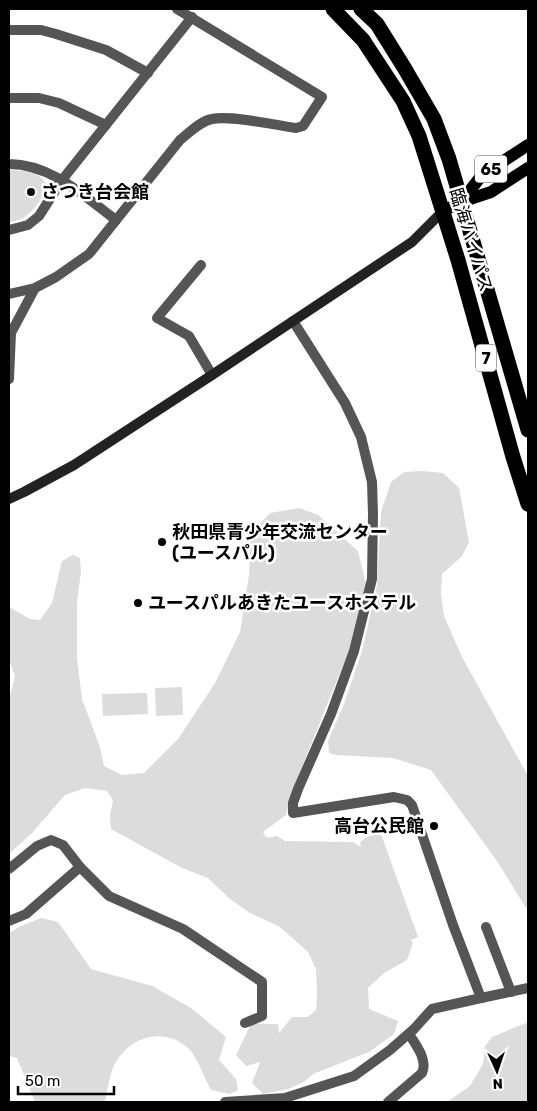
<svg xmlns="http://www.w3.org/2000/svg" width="537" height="1111" viewBox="0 0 537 1111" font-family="Rubik,'Noto Sans JP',sans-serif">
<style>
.green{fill:#dcdcdc}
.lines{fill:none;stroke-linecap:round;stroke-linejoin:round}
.street{stroke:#555;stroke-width:10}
.secondary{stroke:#222;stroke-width:10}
.primary{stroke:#000;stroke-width:12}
.highway{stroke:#000;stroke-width:15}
.poi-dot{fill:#000;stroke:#fff;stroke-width:2}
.labels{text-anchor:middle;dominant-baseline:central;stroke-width:5;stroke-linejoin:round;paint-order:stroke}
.shield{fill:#fff;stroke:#4c4c4c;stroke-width:1}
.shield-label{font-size:16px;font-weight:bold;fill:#000}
.poi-label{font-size:18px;font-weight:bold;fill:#000;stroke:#fff;text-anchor:start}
.street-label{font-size:18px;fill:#000;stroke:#fff}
</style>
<rect width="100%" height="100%" fill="#fff"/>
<!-- green -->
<g class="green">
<path d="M9,170C25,171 40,170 48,187C39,203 29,221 9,222Z"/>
<polygon points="422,471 443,473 459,488 469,542 462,556 442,574 441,594 444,616 462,657 528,776 528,911 497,861 431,770 393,758 336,755 329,753 328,741 344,704 362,651 377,585 381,512 391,482 404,472"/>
<path d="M299,508L318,515L358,551L366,584L351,646L292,791L286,815L263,832L265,836L268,838L277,836L285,841L352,842L361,847L360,843C365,836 373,834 381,834L418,937L411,940L413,943L407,960L384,973L368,988L369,1009L398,1021L394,1034L369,1052L313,1074L304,1082L288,1089L263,1094L252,1083L260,1062L246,1066L236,1055L251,1024H278L279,1033L292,1017H308L316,1010L317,993L316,969L308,952L280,927L250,913L230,899L208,878L182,868L111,829L110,815L113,800L107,791L85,788L65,795L32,833L9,854V701L15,676L9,659V607L30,619L40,620L52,603L62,561L73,555L80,558L81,572L77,602V658L82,699L100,747L104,766L122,775L144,773L178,739L215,683L240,632L249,575L251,533L270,513Z"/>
<polygon points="182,687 183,715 156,716 155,688"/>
<polygon points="147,693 148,714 103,716 102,694"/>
<path d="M41,918L58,922L91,969L152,986L191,1008L226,1037L219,1060L236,1079L238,1090L230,1094L211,1090C206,1081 196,1055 189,1049C164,1025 126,1037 113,1068C109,1078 107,1091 105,1102H35L17,1058L9,1056V933L21,926Z"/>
<polygon points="528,1022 528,1102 447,1102 470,1086 483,1064 485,1046 492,1037"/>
</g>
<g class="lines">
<!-- street -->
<g class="street">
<polyline points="9,30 41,30 56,34 106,50 148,73"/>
<polyline points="9,98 39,98 59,103 106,125"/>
<path d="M9,164C51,164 84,196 116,220"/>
<polyline points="9,230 28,225 39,216 62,180 192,17"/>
<polyline points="201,265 157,318 189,336 212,375"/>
<path d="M9,294L35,288L56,277L89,254L180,140C189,133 200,121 212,119C230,115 276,125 296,128L303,126L322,97L177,9"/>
<polyline points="9,379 11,333 35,288"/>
<polyline points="9,869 37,846 51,840 63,845 80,867 109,896 183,929 262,982 262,1016 245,1023"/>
<polyline points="9,921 26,914 80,867"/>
<polyline points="486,927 511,992"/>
<polyline points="481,998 528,988"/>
<polyline points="225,1102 285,1098 354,1076 390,1050 414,1029 432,1009 481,998 453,925 412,805 407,800 394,797 293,813 293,803 298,789 331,714 354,651 372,579 373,514 372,482 361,437 345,403 293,321"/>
<path d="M388,1102L422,1073C428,1060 416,1045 409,1034"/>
</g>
<!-- secondary -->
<polyline class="secondary" points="9,499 24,492 74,465 212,375 412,242 443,211"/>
<!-- primary -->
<g class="primary">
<polyline points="461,202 482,175 528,145"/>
<polyline points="443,211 461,202 491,192 528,168"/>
</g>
<!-- highway -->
<g class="highway">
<polyline points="333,9 363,40 403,101 419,136 458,260 513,457 528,504"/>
<polyline points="361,9 377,24 405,69 434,119 449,159 528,430"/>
</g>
</g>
<!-- markers -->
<g class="poi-dot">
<circle cx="31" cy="192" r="5"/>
<circle cx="162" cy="542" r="5"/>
<circle cx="138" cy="603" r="5"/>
<circle cx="434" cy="826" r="5"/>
</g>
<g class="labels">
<!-- shield labels -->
<g class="shield">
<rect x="475" y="155.5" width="32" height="27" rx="4"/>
<rect x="476" y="344.5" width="20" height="27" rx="4"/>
</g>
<g class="shield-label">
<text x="491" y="169">65</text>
<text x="486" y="358">7</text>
</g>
<!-- poi labels -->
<g class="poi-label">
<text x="41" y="192">さつき台会館</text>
<text x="172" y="532">秋田県青少年交流センター<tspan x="172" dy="21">(ユースパル)</tspan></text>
<text x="148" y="603">ユースパルあきたユースホステル</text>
<text x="424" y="826" text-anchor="end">高台公民館</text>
</g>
<!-- street labels -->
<g class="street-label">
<text transform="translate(471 240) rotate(73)">臨海バイパス</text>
</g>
</g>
<!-- border -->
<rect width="537" height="1111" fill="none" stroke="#000000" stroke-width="20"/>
<!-- north arrow -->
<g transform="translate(497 1071) rotate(177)" stroke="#ffffff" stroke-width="4" paint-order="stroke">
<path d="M0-4L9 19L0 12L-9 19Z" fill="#000000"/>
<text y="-8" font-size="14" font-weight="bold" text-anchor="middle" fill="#000000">N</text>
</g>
<!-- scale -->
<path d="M18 1086v8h96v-8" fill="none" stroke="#000000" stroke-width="2.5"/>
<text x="25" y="1086" font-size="15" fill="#000000" stroke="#ffffff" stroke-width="4" paint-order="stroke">50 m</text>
</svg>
